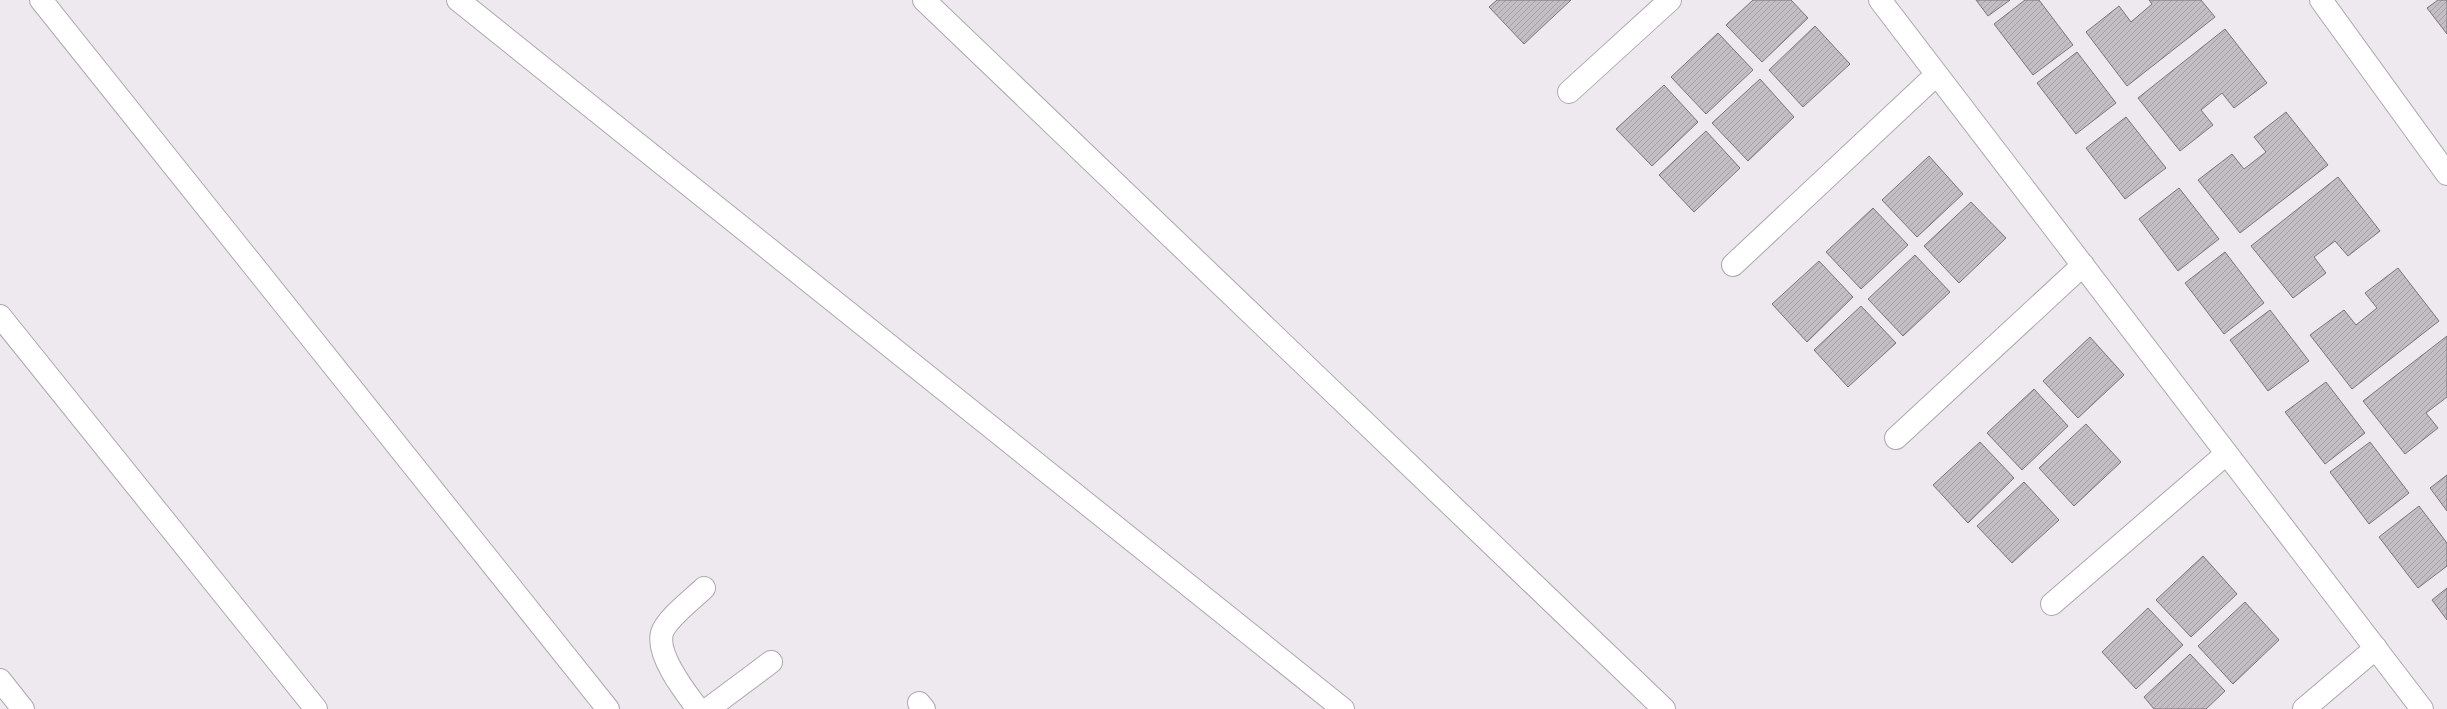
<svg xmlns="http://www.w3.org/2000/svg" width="2447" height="709" viewBox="0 0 2447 709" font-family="Poppins,sans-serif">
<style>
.building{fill:url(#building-hatch);stroke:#7a757a}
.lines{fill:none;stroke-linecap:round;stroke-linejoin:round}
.minor-casing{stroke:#ada7ae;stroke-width:24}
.minor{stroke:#fff;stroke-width:22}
</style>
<defs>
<pattern id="building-hatch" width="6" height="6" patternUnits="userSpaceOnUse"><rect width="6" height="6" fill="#c3bdc4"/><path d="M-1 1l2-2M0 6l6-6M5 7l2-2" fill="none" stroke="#a6a1a7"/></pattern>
</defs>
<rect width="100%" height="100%" fill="#eee9ef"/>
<!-- building -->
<g class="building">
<polygon points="1497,0 1571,0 1524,44 1489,7"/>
<polygon points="1753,0 1791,0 1808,18 1762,62 1726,25"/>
<polygon points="1976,0 2010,0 1988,16"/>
<polygon points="2025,0 2039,0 2073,45 2033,75 1994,24"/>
<polygon points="2149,0 2201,0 2215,17 2127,86 2086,32 2119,6 2131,22 2152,4"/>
<polygon points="2438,0 2447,0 2447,34 2427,8"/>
<polygon points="1815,26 1850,64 1803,107 1769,70"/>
<polygon points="2225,29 2267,83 2234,108 2222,93 2201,110 2213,125 2180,151 2138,98"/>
<polygon points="1718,33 1753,70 1706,114 1671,77"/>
<polygon points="2077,52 2116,103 2076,134 2037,83"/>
<polygon points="1760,79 1794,117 1748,161 1712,123"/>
<polygon points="1664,85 1698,122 1652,166 1616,129"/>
<polygon points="2286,112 2328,165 2240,233 2198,180 2232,154 2244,169 2266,152 2254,137"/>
<polygon points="2126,117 2166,168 2125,199 2086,148"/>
<polygon points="1706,131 1740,168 1694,212 1659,175"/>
<polygon points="1929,156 1963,194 1917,237 1882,200"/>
<polygon points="2338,177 2380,231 2348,256 2335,241 2314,257 2326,273 2293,298 2251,246"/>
<polygon points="2179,188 2219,239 2178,271 2139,219"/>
<polygon points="1971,202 2006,238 1959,283 1924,246"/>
<polygon points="1873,208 1908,245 1861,289 1826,252"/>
<polygon points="2225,252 2264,303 2224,334 2185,283"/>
<polygon points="1915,255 1950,292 1903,336 1868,299"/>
<polygon points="1819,261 1853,297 1807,342 1772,304"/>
<polygon points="2398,268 2439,321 2352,389 2310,335 2344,310 2356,325 2377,308 2365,293"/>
<polygon points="1861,306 1896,343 1848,387 1814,350"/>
<polygon points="2270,310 2309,361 2268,391 2230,340"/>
<polygon points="2447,336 2447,397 2426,413 2438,428 2405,454 2363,401"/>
<polygon points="2090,337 2124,375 2078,418 2043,381"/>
<polygon points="2326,382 2365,433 2325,464 2285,412"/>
<polygon points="2034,389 2068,426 2022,470 1987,433"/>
<polygon points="2086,424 2121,462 2074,506 2039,468"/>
<polygon points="1980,442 2014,478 1968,523 1933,485"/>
<polygon points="2370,442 2409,493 2369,524 2330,472"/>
<polygon points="2447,475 2447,511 2430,488"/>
<polygon points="2024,482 2059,520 2012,563 1977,526"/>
<polygon points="2419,506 2447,543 2447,566 2418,588 2379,537"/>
<polygon points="2203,556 2237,594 2191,637 2156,600"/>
<polygon points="2447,588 2447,620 2432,600"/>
<polygon points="2245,602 2279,640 2233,684 2198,646"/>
<polygon points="2148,608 2183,645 2136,689 2102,652"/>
<polygon points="2190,654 2225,691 2206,709 2154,709 2144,697"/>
</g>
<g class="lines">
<defs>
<g id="minor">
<polyline points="41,0 608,709"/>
<polyline points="458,0 1343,709"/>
<polyline points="924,0 1664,709"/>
<polyline points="1880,0 2422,709"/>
<polyline points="2321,0 2447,174"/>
<polyline points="1569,92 1670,0"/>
<polyline points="1733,265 1936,75"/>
<polyline points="0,316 316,709"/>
<polyline points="1896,438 2083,265"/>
<polyline points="2052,604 2226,454"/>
<polyline points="0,680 23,709"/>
<polyline points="919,703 924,709"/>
<path d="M698,709C685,692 656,655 662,633C666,619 694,598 704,588"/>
<polyline points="708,709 771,662"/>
<polyline points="2304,709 2376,648"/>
</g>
</defs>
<!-- minor casing -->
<use href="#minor" class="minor-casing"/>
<!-- minor -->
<use href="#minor" class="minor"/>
</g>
</svg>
